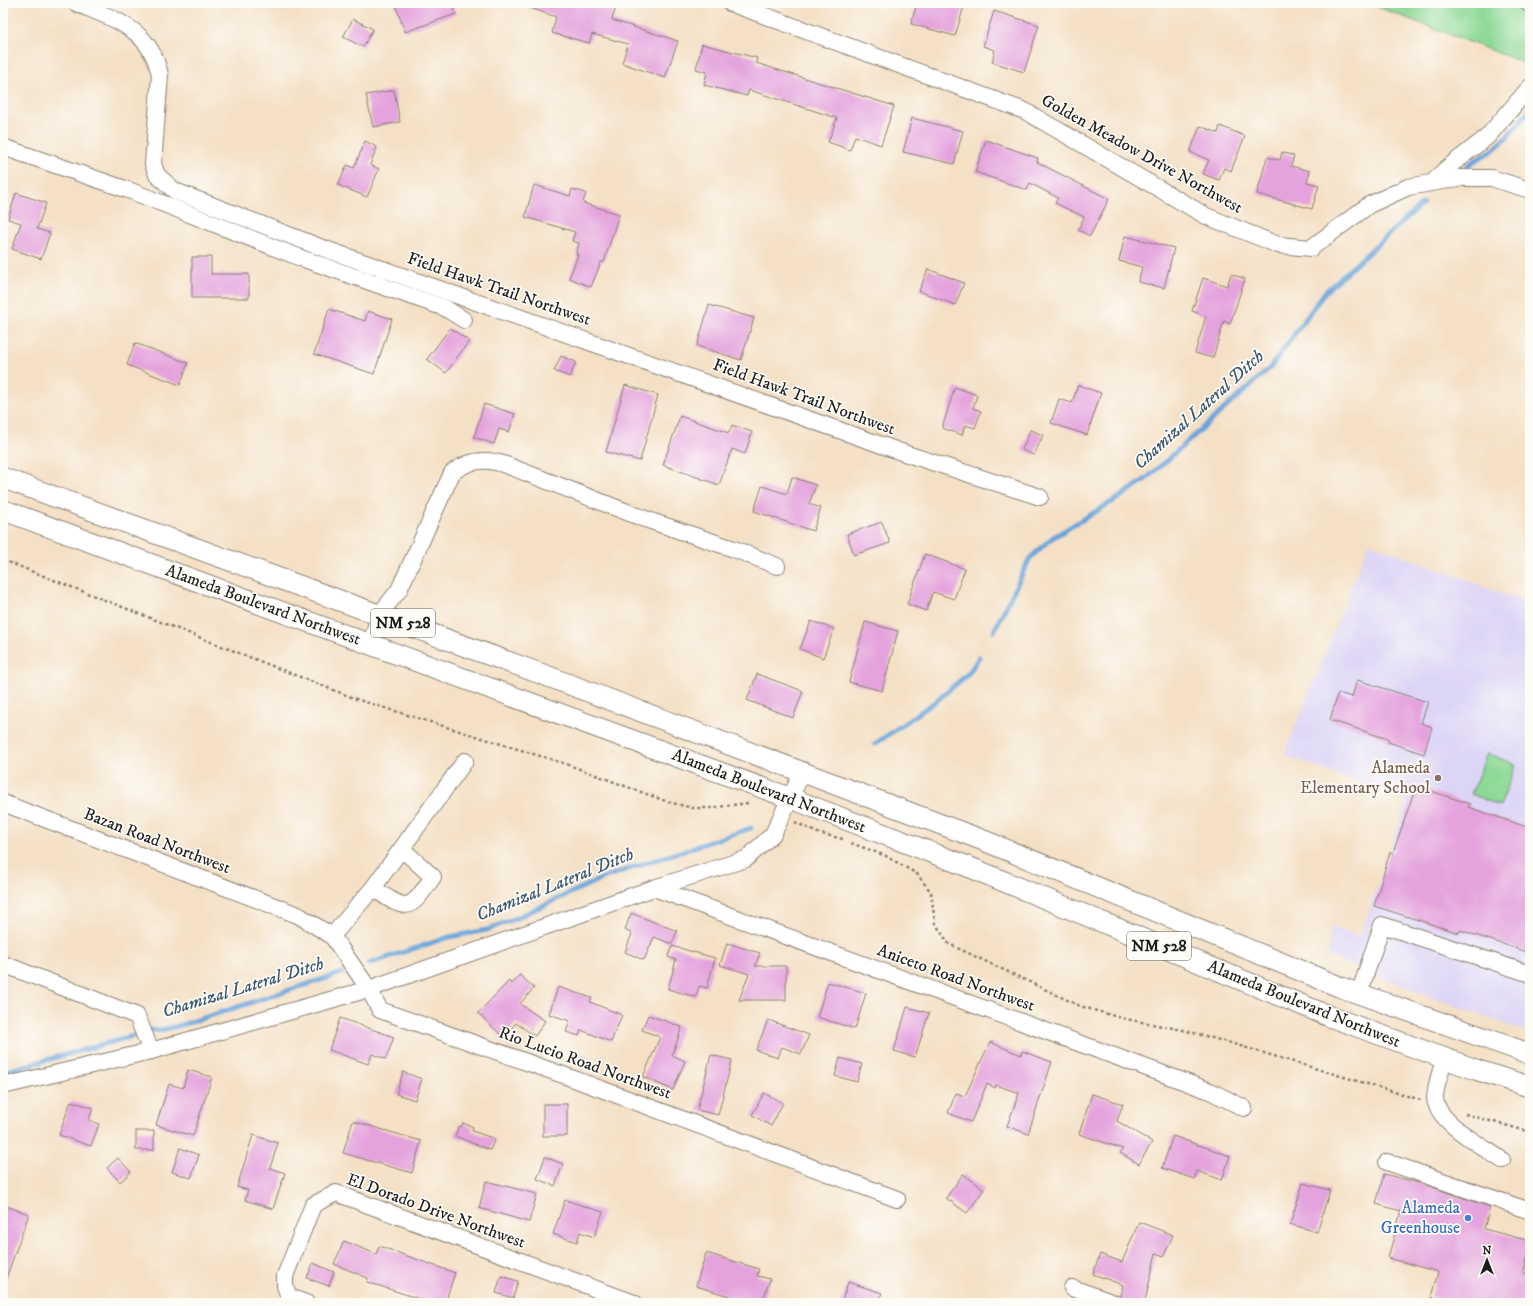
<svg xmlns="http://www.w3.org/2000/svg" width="1533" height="1306" viewBox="0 0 1533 1306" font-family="'IM FELL DW Pica',serif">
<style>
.built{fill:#ddd5f6}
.green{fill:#8dd996;stroke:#547a59}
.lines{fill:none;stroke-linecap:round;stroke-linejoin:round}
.stream{stroke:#6aa4da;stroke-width:5}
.building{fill:#e4a3dd}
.minor-casing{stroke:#887e70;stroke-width:18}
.major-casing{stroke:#887e70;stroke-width:22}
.path{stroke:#887e70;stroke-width:2.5;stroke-dasharray:3 3;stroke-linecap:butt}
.minor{stroke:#fff;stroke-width:16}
.major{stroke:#fff;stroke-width:20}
.education-dot{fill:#8d6e63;stroke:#fdfcf7;stroke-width:1.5}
.shop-dot{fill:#3f7fe0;stroke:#fdfcf7;stroke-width:1.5}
.labels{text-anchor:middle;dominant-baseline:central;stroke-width:3.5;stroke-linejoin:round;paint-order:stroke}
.shield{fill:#fdfcf7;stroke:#605f5e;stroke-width:1}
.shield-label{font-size:16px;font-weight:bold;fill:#1c1c1c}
.street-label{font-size:17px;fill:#1c1c1c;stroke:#fdfcf7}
.education-label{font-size:17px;fill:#785e54;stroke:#fdfcf7;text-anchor:end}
.shop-label{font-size:17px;fill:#366cbe;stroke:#fdfcf7;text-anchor:end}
.water-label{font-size:18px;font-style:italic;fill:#3f5971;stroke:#fdfcf7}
</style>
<rect width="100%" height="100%" fill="#fdfcf7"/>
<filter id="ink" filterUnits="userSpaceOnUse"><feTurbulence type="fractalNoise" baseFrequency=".025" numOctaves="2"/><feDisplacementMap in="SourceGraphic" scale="8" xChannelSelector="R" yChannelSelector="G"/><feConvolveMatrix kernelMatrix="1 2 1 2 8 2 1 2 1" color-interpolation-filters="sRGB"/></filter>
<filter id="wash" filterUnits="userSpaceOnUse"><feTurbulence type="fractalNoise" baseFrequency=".012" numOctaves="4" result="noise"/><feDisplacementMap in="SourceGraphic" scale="16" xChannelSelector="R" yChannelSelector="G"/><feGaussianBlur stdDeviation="0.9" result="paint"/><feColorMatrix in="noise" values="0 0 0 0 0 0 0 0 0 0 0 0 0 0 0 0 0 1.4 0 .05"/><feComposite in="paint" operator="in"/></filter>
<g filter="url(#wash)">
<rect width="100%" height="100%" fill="#f4e0c5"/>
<!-- built -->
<polygon class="built" points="1369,543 1530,604 1530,1033 1436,999 1328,956 1330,926 1360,937 1407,801 1284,755"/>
<!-- green -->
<g class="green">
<polygon points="1367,3 1501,3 1530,14 1530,65"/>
<polygon points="1487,753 1516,765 1500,806 1471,794"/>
</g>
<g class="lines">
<!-- stream -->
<g class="stream">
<path d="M1467,166C1475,159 1485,156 1494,149C1508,138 1519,123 1530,109"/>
<polyline points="994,631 1030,558 1052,538 1120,497 1146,479 1270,368 1325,292 1423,203"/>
<polyline points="875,744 936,701 969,673 979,657"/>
<polyline points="368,964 449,937 487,930 514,919 605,877 751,828"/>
<polyline points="152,1030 162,1030 188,1023 342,973"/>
<polyline points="3,1072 133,1036"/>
</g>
</g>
<g id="blocks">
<!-- building -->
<g class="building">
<polygon points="395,3 452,3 456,14 405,32"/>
<polygon points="523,3 603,3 616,7 612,20 678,41 665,78 622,63 628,44 592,34 589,43 552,33 556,17 522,5"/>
<polygon points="917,3 965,3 955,36 911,24"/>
<polygon points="994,11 1039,25 1024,72 992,62 995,50 983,46"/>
<polygon points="353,19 373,29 363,47 343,37"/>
<polygon points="702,44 757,58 756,63 894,106 881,145 855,136 850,150 828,142 837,118 749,90 747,96 704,85 707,72 696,69"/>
<polygon points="394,90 400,122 373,127 366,95"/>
<polygon points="912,118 963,131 954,164 903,152"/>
<polygon points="1200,126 1218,133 1220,126 1245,136 1231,171 1224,168 1219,180 1203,174 1209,160 1190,152"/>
<polygon points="986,140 1038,158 1037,162 1109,199 1090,236 1078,230 1084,217 1055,203 1058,198 1030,183 1027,190 975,172"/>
<polygon points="365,141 377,147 370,165 379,169 367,197 338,185 347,165 354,168"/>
<polygon points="1282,152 1294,156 1291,166 1310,171 1307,182 1319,185 1312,209 1257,194 1267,157 1280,160"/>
<polygon points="534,185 570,196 572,189 586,193 583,203 619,214 604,262 601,262 591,287 569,278 578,255 576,254 579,243 572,241 575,232 525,217"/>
<polygon points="16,193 46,203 37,229 50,233 41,259 12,249 21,223 8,219"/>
<polygon points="1125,236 1174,248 1164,288 1138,282 1142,267 1119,261"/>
<polygon points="192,257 211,257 211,274 249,274 249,298 192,298"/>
<polygon points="928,269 964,283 955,305 919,291"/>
<polygon points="1231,274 1245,279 1230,324 1224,321 1213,358 1195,353 1206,316 1192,311 1203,278 1227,286"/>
<polygon points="709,305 754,318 741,360 697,346"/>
<polygon points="329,309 365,321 368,311 392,319 374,374 314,354"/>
<polygon points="450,328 469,341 446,373 427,359"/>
<polygon points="135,343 188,363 180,385 127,365"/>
<polygon points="561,356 576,362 570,377 554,371"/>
<polygon points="625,385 658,395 640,461 606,452"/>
<polygon points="1078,385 1101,393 1087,435 1051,423 1059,399 1072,403"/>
<polygon points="955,387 977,395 973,408 981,411 975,428 965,425 962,435 942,428"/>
<polygon points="484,404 515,414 509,432 499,429 494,444 474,437"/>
<polygon points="680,416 729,433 732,425 752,432 745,454 732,449 719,485 663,465"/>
<polygon points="1030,430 1043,435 1034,455 1022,450"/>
<polygon points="792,477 816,485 809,504 821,508 813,531 754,511 762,486 787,494"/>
<polygon points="882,522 890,543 854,555 847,534"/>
<polygon points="925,554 965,569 954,599 933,592 926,611 907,604"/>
<polygon points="811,621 834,629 823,658 800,649"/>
<polygon points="865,622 898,631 882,691 849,682"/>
<polygon points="757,674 803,691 793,718 747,700"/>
<polygon points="1357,680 1428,702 1421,723 1432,727 1424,754 1388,742 1388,739 1330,720 1338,693 1352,697"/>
<polygon points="1416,786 1470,804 1468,807 1530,828 1530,953 1460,930 1459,933 1374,906 1390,852 1393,853"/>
<polygon points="631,913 677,931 672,944 654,937 644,960 625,952 632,934 625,930"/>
<polygon points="727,943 760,953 755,966 786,966 786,1000 739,1000 749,974 720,965"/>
<polygon points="672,946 715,958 707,988 699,986 696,997 668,989 676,960 668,957"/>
<polygon points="520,975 534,988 520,1004 545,1021 535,1036 516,1023 503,1037 478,1013 509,981 512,984"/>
<polygon points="828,982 866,993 855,1029 817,1017"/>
<polygon points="558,987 592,998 590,1002 622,1015 611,1042 581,1030 579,1036 566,1032 570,1021 549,1014"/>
<polygon points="907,1007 929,1013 915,1057 894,1051"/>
<polygon points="648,1015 682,1027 672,1055 685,1061 673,1090 643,1077 660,1037 642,1030"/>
<polygon points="340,1018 394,1037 386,1059 372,1054 368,1064 329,1050"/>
<polygon points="768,1020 809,1035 801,1054 782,1047 778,1058 756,1050"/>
<polygon points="990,1042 1021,1055 1022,1051 1052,1062 1028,1134 1007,1126 1019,1093 996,1085 995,1088 987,1084 971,1122 948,1113 956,1093 965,1096"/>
<polygon points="711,1055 732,1060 718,1115 697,1110"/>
<polygon points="840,1058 862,1064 857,1082 835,1076"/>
<polygon points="188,1070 212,1077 193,1136 156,1125 169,1084 183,1088"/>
<polygon points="403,1072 422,1079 415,1100 396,1094"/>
<polygon points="764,1093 783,1103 771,1126 752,1115"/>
<polygon points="1092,1094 1123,1104 1117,1121 1152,1142 1139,1164 1120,1153 1123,1149 1079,1134"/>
<polygon points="71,1101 93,1108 89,1120 99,1124 91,1146 59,1135"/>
<rect x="543" y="1104" width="24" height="32"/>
<polygon points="353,1121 421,1141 412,1173 343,1153"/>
<polygon points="463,1123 473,1127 472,1131 495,1139 490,1150 455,1136 459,1126 461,1127"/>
<rect x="136" y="1131" width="18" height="19"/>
<polygon points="253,1135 278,1143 270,1168 285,1173 273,1209 245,1200 248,1190 237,1187"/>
<polygon points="1173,1136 1230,1156 1222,1180 1197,1171 1194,1179 1162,1168"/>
<polygon points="180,1148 199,1155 191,1178 172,1172"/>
<polygon points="545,1157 563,1164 555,1186 537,1179"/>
<polygon points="118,1158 131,1172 120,1182 107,1168"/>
<polygon points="963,1174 984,1189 967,1213 946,1198"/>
<polygon points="1384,1174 1423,1184 1490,1207 1484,1229 1530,1241 1530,1249 1523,1273 1530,1275 1530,1303 1456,1303 1431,1297 1438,1272 1388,1258 1401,1211 1376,1204"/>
<polygon points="486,1181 537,1194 529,1222 479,1208"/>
<polygon points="1303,1183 1330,1190 1317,1232 1290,1224"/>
<polygon points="565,1200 603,1212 594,1237 580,1232 577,1242 553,1234"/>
<polygon points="3,1205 29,1214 5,1281 3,1281"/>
<polygon points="1139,1222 1173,1235 1164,1256 1156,1253 1145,1301 1141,1300 1140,1303 1123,1303 1120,1296 1123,1285 1093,1274 1100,1254 1122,1262"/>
<polygon points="344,1241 376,1254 379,1246 455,1273 445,1303 418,1303 420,1299 367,1282 368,1278 334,1264"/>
<polygon points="706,1253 759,1269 757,1276 770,1279 762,1303 752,1303 696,1286"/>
<polygon points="313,1263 334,1272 329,1286 307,1278"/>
<polygon points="501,1276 518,1281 513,1298 496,1293"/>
<polygon points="848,1282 882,1293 878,1303 841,1303"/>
</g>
</g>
</g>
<g filter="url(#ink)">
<use href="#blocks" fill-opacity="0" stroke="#887e70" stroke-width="1"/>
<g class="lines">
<defs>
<g id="minor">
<path d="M76,3C115,20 150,28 160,75L153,164L157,175L175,191L317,246L907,454L1040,497"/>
<polyline points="730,3 1025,111 1206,216 1278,245 1311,248 1369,205 1408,187 1460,178 1491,178 1530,190"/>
<polyline points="1528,3 1530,4"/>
<polyline points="3,147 131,191 301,258 445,308 464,320"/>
<polyline points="1434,181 1447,168 1487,137 1530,87"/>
<path d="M371,644L379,615L399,590L452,473C469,459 486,458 506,465L645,519L734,549L777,566"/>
<polyline points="3,803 298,915 332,936 369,989 380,1010 566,1076 897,1199"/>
<path d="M373,888C409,913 409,911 433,877L402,849"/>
<polyline points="654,888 1210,1091 1244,1108"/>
<polyline points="332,936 373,888 465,761"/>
<polyline points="3,964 137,1016 151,1051"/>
<polyline points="1359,994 1382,925 1530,974"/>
<path d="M1444,1058C1442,1070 1435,1085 1435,1098C1436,1122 1484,1147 1502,1160"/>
<polyline points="3,1086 151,1051 369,989 654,888 746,859 773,834 802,773"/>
<polyline points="1387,1162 1530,1211"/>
<polyline points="1072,1288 1114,1303"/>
<polyline points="306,1303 289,1297 285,1286 285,1276 313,1205 336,1193 634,1303"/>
</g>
<g id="major">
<polyline points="3,478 539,673 985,841 1340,987 1530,1054"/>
<polyline points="3,510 790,798 974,869 1331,1017 1477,1070 1530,1087"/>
</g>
</defs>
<!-- minor casing -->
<use href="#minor" class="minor-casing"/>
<!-- major casing -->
<use href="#major" class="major-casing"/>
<!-- path -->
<g class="path">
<polyline points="3,560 356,699 566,764 668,802 693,808 710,808 748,803"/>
<polyline points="795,822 818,833 843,839"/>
<polyline points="851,843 886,856 917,874 931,892 935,923 949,944 1080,1006 1121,1018 1183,1030 1227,1042 1421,1100"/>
<polyline points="1465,1114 1530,1132"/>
</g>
<!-- minor -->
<use href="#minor" class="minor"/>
<!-- major -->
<use href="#major" class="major"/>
</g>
</g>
<!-- markers -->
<circle class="education-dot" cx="1438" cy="778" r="4"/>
<circle class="shop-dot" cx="1468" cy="1218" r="4"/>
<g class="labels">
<!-- shield labels -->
<g class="shield">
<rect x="371" y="609" width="64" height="28" rx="3"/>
<rect x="1127" y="932" width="64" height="28" rx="3"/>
</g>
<g class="shield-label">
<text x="403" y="623">NM 528</text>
<text x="1159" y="946">NM 528</text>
</g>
<!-- street labels -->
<g class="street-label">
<text transform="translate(1142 154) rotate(29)">Golden Meadow Drive Northwest</text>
<text transform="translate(499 289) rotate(19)">Field Hawk Trail Northwest</text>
<text transform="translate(804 397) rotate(20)">Field Hawk Trail Northwest</text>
<text transform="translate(263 605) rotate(20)">Alameda Boulevard Northwest</text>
<text transform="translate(769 791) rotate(21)">Alameda Boulevard Northwest</text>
<text transform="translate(157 841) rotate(21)">Bazan Road Northwest</text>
<text transform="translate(956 978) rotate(20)">Aniceto Road Northwest</text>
<text transform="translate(1304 1004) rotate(22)">Alameda Boulevard Northwest</text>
<text transform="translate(585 1063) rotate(20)">Rio Lucio Road Northwest</text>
<text transform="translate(436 1211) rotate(20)">El Dorado Drive Northwest</text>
</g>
<!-- education labels -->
<g class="education-label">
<text x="1430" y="768">Alameda<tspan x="1430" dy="20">Elementary School</tspan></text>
</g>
<!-- shop labels -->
<g class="shop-label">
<text x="1460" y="1208">Alameda<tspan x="1460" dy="20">Greenhouse</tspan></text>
</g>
<!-- water labels -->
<g class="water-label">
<text transform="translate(1199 410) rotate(-42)">Chamizal Lateral Ditch</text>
<text transform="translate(555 885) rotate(-22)">Chamizal Lateral Ditch</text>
<text transform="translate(243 988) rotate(-17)">Chamizal Lateral Ditch</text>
</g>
</g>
<!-- margin -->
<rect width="1533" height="1306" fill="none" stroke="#fdfcf7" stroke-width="16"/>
<!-- north arrow -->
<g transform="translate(1487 1260)" stroke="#fdfcf7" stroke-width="3" paint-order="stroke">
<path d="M0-3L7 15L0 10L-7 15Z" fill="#1c1c1c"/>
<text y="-6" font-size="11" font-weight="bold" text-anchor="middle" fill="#1c1c1c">N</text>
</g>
</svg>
